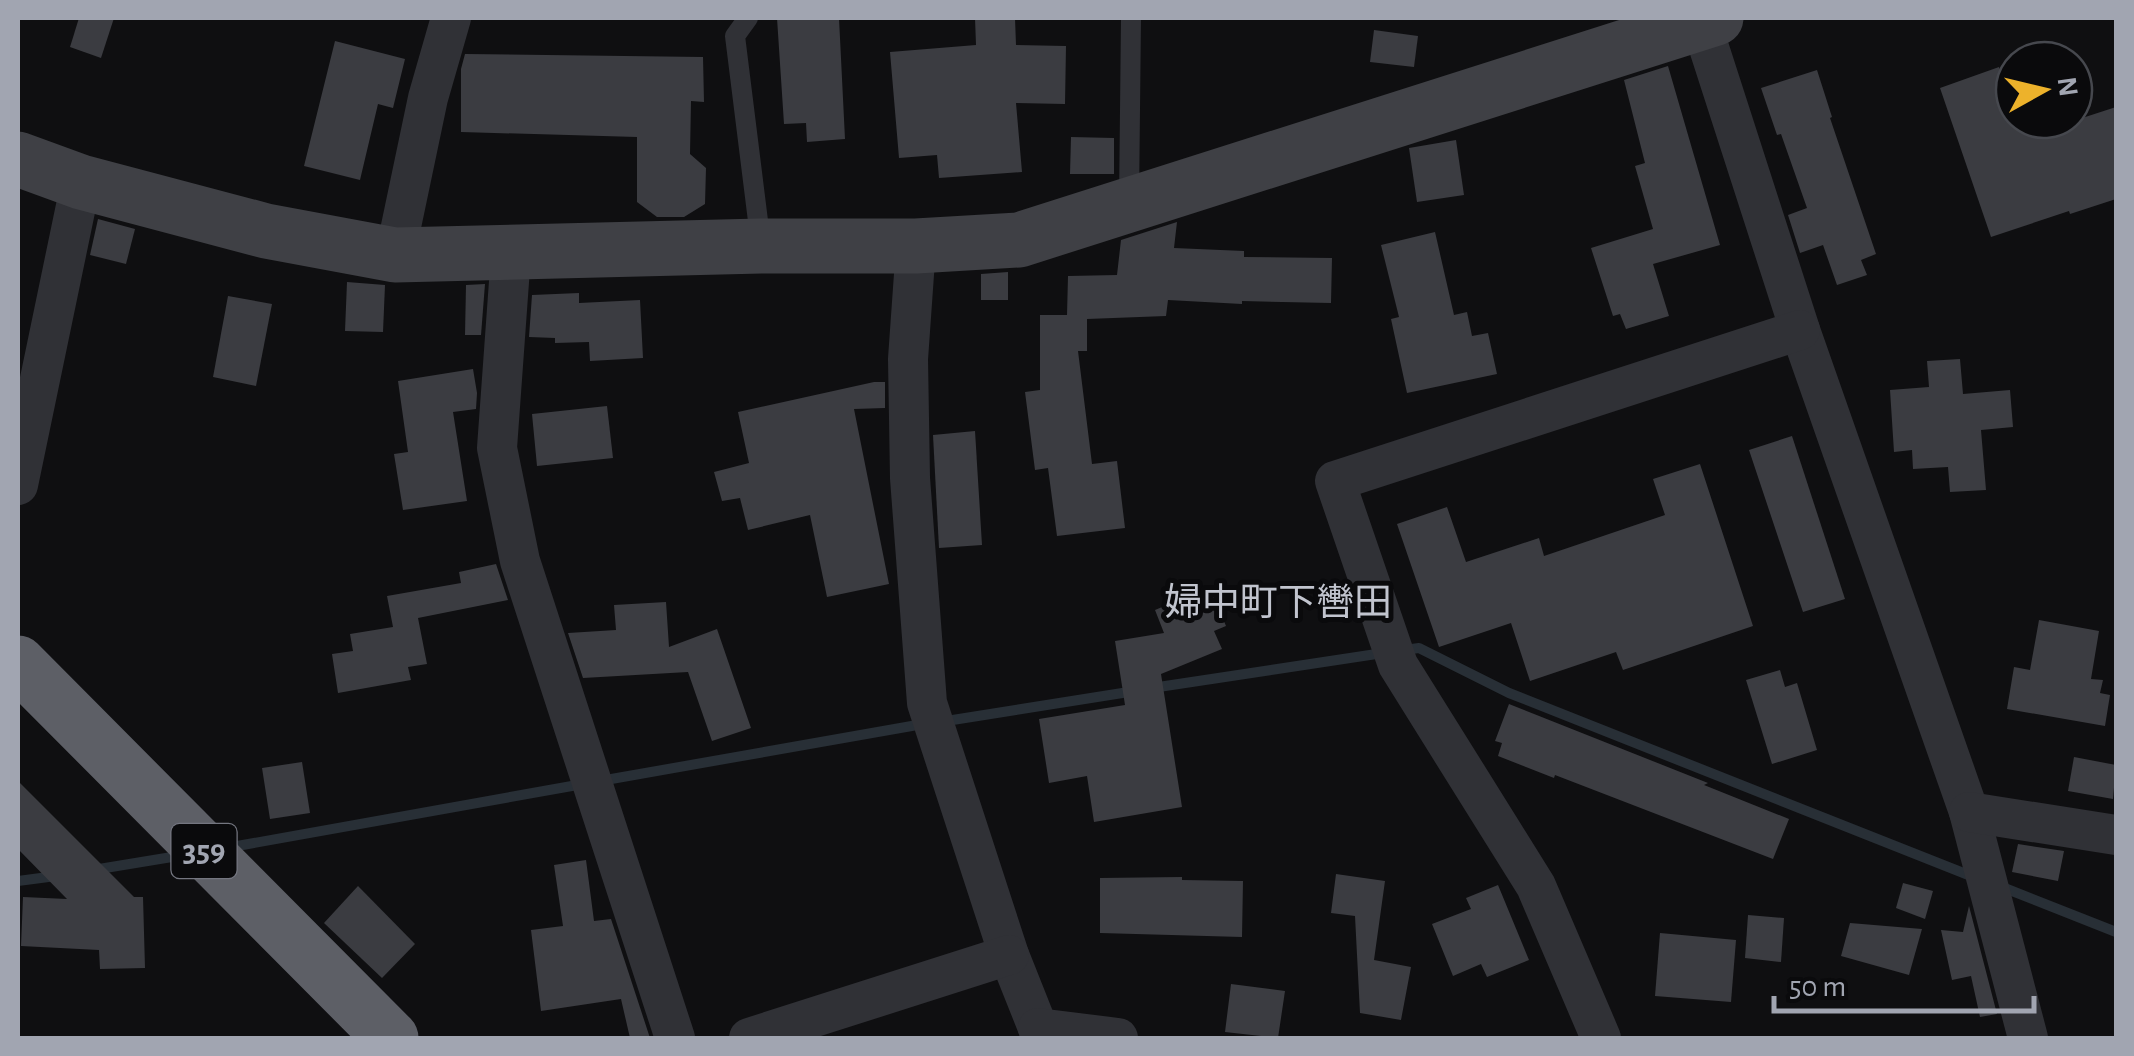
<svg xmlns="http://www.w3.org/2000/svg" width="2134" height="1056" viewBox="0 0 2134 1056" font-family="'Alegreya Sans','Noto Sans JP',sans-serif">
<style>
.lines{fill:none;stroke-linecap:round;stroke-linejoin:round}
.stream{stroke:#282f36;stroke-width:10}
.building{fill:#3b3c41}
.lane{stroke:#303136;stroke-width:20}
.street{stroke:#303136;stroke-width:40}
.secondary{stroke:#3f4045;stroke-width:55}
.highway{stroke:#5d5f66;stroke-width:55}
.labels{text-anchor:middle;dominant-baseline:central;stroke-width:10;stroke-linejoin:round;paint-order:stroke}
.shield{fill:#0a0a0c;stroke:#747680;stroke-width:2.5}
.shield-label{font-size:32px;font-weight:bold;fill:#a1a5b1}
.neighbourhood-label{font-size:38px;fill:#c1c4ce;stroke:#0a0a0c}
</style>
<rect width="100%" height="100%" fill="#0f0f11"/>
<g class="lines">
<!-- stream -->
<g class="stream">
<polyline points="1404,650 1419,648 1509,693 1976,878"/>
<polyline points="1152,688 1383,653"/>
<polyline points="940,722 1135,691"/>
<polyline points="600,781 923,724"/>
<polyline points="226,848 583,784"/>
<polyline points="93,870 184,855"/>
<polyline points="18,881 56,876"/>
<polyline points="2002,887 2116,932"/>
</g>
</g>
<!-- building -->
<g class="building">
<polygon points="79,18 114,18 101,58 70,47"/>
<polygon points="777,18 839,18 845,139 807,142 806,123 784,124"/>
<polygon points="975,18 1015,18 1016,45 1066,46 1065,104 1016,103 1022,172 939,178 937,155 899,158 890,52 976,45"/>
<polygon points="1374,30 1418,36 1414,67 1370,62"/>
<polygon points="335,41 405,59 393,108 378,104 360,180 304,166"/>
<polygon points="465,54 703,57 704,102 691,101 690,154 706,168 705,204 684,217 657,217 637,202 637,137 461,132 461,69"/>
<polygon points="1668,66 1720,245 1653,264 1669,316 1626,329 1620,314 1613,316 1591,248 1653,229 1635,166 1645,163 1624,80"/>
<polygon points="1999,67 2014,111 2014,120 2076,120 2116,107 2116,199 2070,214 2069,211 1991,237 1940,88"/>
<polygon points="1817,70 1832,117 1830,118 1876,254 1861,260 1867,275 1837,285 1823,245 1800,253 1788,215 1807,208 1781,134 1777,135 1761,88"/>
<polygon points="1071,137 1114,138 1114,174 1070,174"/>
<polygon points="1456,140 1464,195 1417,202 1409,148"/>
<polygon points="98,219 135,229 126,264 90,255"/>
<polygon points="1177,222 1174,248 1244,251 1244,257 1332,258 1331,303 1242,301 1242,304 1168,300 1166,316 1087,319 1087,351 1078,351 1092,464 1117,461 1125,528 1057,536 1048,468 1035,470 1025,392 1040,390 1040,315 1067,315 1068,276 1117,275 1121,240"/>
<polygon points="1435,232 1454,315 1467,312 1472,336 1488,333 1497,374 1407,393 1391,319 1399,317 1381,245"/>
<polygon points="1008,272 1008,300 981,300 981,274"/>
<polygon points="347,282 385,285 383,332 345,331"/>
<polygon points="485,284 481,335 465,335 466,285"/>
<polygon points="579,293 579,303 640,300 643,358 590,361 589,342 555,343 555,338 529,337 532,295"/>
<polygon points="228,296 272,304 256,386 213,377"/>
<polygon points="1960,359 1963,394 2010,390 2013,427 1981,430 1986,490 1950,492 1948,467 1913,469 1912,450 1894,452 1890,390 1929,387 1927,361"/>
<polygon points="473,369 477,393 476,409 453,412 467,501 403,510 394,454 408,452 398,381"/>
<polygon points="874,382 885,382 885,408 854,409 889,584 827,597 810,515 748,530 740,498 722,501 714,472 749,463 738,412"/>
<polygon points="607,406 613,458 537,466 532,414"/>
<polygon points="975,431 982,545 939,548 933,435"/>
<polygon points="1792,436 1845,599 1803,612 1749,450"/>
<polygon points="1700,464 1753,626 1623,670 1616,652 1530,681 1511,623 1439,647 1397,524 1447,507 1466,562 1539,538 1544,556 1665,515 1653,479"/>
<polygon points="496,564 508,600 418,618 427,664 408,667 411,680 338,693 332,654 353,651 350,634 393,627 387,596 461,583 459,572"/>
<polygon points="1210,587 1226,626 1214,631 1222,649 1161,674 1182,807 1094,822 1087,776 1049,783 1039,719 1125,705 1115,641 1164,633 1155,610"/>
<polygon points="666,602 669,647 717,629 751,728 712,741 688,672 583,678 568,633 616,630 614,605"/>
<polygon points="2039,620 2099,631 2091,679 2103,680 2100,693 2110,695 2105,726 2007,709 2014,667 2030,670"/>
<polygon points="1780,670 1785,687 1797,683 1817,750 1772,764 1746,680"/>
<polygon points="1509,704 1708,783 1704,785 1789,819 1773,859 1555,775 1554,778 1498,756 1502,743 1495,741"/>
<polygon points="2074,757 2116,765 2113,799 2068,791"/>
<polygon points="302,762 310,813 270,819 262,768"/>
<polygon points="18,781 134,897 143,897 145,968 100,969 99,950 21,946 23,897 67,899 18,849"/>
<polygon points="2018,844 2064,851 2058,881 2012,872"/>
<polygon points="586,860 594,921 611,919 650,1038 630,1038 621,999 541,1011 531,930 563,926 554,865"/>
<polygon points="1336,874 1385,881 1374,960 1411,967 1401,1020 1360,1013 1355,916 1331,913"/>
<polygon points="1182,877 1182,880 1243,881 1242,937 1100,933 1100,878"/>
<polygon points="1903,883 1933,891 1925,919 1896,908"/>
<polygon points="1498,885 1529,960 1487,977 1481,964 1453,976 1432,924 1471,909 1466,898"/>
<polygon points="358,886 415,944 382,978 324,923"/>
<polygon points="1969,906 1997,1014 1980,1017 1971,976 1952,980 1941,930 1963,932"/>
<polygon points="1748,915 1784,918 1781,962 1745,958"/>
<polygon points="1850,923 1922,929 1909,975 1841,956"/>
<polygon points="1660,933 1736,940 1731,1002 1655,996"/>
<polygon points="1231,984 1285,991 1278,1038 1225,1032"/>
</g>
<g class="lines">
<!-- lane -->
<g class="lane">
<polyline points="748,18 735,36 761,245"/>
<polyline points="1129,202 1131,18"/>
</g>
<!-- street -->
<g class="street">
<polyline points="1701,23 1800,330 1969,812 2028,1038"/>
<polyline points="916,246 908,359 910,478 927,703 1009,955 1042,1038"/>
<polyline points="511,254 497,448 520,561 675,1038"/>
<polyline points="395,255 428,98 451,18"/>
<polyline points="18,485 81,182"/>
<polyline points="1969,812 2116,835"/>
<polyline points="1038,1028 1118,1038"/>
<polyline points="749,1038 1009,955"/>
<polyline points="1601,1038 1536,886 1398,665 1335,481 1800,330"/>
</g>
<!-- secondary -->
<polyline class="secondary" points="18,159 81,182 266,231 395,255 761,246 916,246 1019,240 1716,18"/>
<!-- highway -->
<polyline class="highway" points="18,663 391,1038"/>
</g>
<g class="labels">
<!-- shield labels -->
<rect class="shield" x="171.5" y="824" width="65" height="54" rx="8"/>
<g class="shield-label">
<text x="204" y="851">359</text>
</g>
<!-- neighbourhood labels -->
<g class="neighbourhood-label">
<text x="1278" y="604">婦中町下轡田</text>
</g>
</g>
<!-- border -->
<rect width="2134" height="1056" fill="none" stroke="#a1a5b1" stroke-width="40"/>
<!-- north arrow -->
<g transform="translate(2044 90) rotate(82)"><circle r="48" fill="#0a0a0c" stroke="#46484e" stroke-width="2.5"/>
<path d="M0-8L18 38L0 25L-18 38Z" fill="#edb22b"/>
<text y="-15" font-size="28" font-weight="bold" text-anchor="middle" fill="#a1a5b1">N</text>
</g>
<!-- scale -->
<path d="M1774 996v15h260v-15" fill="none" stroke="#a1a5b1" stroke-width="5"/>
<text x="1789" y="996" font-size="30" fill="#a1a5b1" stroke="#0a0a0c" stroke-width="8" paint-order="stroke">50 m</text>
</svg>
